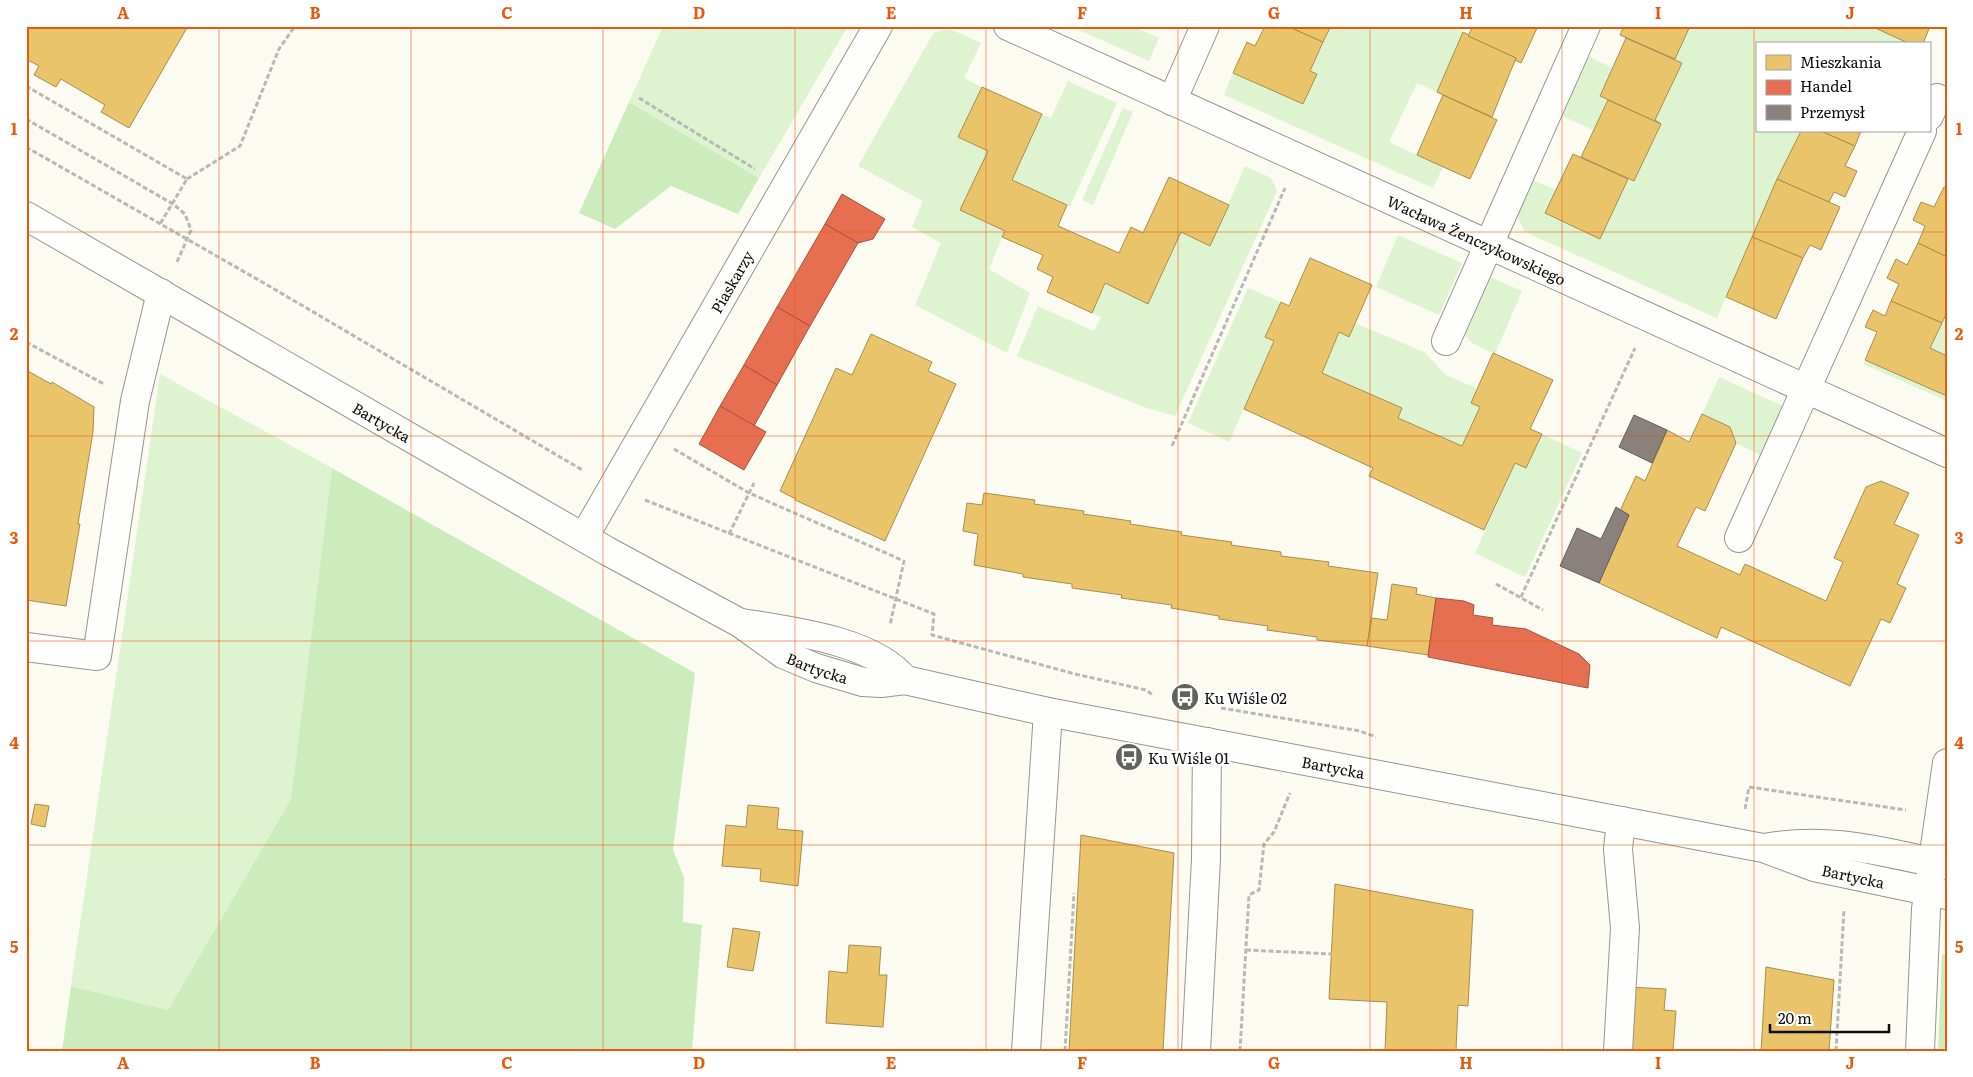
<svg xmlns="http://www.w3.org/2000/svg" width="1973" height="1077" viewBox="0 0 1973 1077" font-family="Literata,serif">
<style>
.green{fill:#def3d0}
.forest{fill:#cdecbd}
.homes{fill:#e9c46a;stroke:#a78d4e}
.shops{fill:#e76f51;stroke:#a6523d}
.industry{fill:#8a817c;stroke:#655e5b}
.lines{fill:none;stroke-linecap:round;stroke-linejoin:round}
.minor-casing{stroke:#959591;stroke-width:30}
.path{stroke:#b8b8b6;stroke-width:3;stroke-dasharray:5 2.5;stroke-linecap:butt}
.minor{stroke:#fefefd;stroke-width:28}
.grid{fill:none;stroke:#e8590c;stroke-width:1;stroke-opacity:0.55}
.labels{text-anchor:middle;dominant-baseline:central;stroke-width:5;stroke-linejoin:round;paint-order:stroke}
.street-label{font-size:15px;fill:#0e0e0e;stroke:#fff}
.poi-label{font-size:15px;fill:#0e0e0e;stroke:#fff;text-anchor:start}
.neatline{fill:none;stroke:#e8590c;stroke-width:2}
.grid-label{font-size:16px;text-anchor:middle;font-weight:bold;fill:#e8590c}
</style>
<rect width="100%" height="100%" fill="#fbfbf2"/>
<!-- green -->
<g class="green">
<polygon points="663,26 848,26 759,178 629,102"/>
<polygon points="1070,26 1132,26 1159,38 1149,61"/>
<polygon points="1331,26 1451,26 1463,32 1437,92 1417,83 1389,142 1443,167 1433,188 1224,95 1233,73 1303,104 1317,74 1310,71"/>
<polygon points="1690,26 1871,26 1910,44 1757,44 1757,131 1801,131 1777,179 1717,318 1525,232 1517,215 1533,180 1556,190 1600,238 1628,179 1634,181 1661,124 1655,120 1681,64 1675,59"/>
<polygon points="950,29 981,43 964,78 982,87 958,137 988,151 961,210 1005,231 989,269 1030,293 1007,353 915,305 941,243 912,227 923,201 858,166 934,32"/>
<polygon points="1588,56 1613,68 1600,95 1608,100 1594,130 1562,116"/>
<polygon points="1068,81 1117,103 1070,206 1012,180 1042,114 1051,118"/>
<polygon points="1123,108 1133,112 1093,205 1082,200"/>
<polygon points="1245,166 1271,178 1277,191 1175,416 1147,408 1017,356 1038,306 1094,331 1101,317 1092,313 1105,283 1148,304 1181,232 1210,246"/>
<polygon points="1398,235 1462,263 1439,315 1376,287"/>
<polygon points="1487,276 1522,291 1495,354 1472,343 1464,334 1464,328"/>
<polygon points="1248,288 1281,302 1274,341 1229,442 1188,423"/>
<polygon points="1355,323 1424,352 1446,375 1478,389 1480,407 1462,446 1398,418 1402,408 1322,373 1339,332 1349,337"/>
<polygon points="1942,323 1947,326 1947,356 1930,348"/>
<polygon points="1865,360 1947,396 1947,401 1863,364"/>
<polygon points="160,374 332,468 291,799 168,1010 71,986"/>
<polygon points="1719,377 1783,406 1760,455 1736,443 1730,427 1702,414"/>
<polygon points="1542,434 1582,453 1525,577 1475,553 1515,463 1526,467"/>
</g>
<!-- forest -->
<g class="forest">
<polygon points="629,102 759,178 738,214 671,186 615,229 579,213"/>
<polygon points="332,468 695,673 673,850 684,877 683,922 702,925 692,1051 62,1051 71,986 168,1010 291,799"/>
<polygon points="1942,954 1947,955 1947,1051 1938,1051"/>
</g>
<!-- homes -->
<g class="homes">
<polygon points="26,26 188,26 129,128 101,112 105,105 61,79 56,87 34,75 39,66 26,59"/>
<polygon points="1265,26 1287,26 1323,42 1310,71 1317,74 1303,104 1233,73 1247,42 1255,46"/>
<polygon points="1287,26 1331,26 1323,42"/>
<polygon points="1473,26 1538,26 1521,63 1515,60 1516,58 1468,36"/>
<polygon points="1624,26 1690,26 1675,59 1620,35"/>
<polygon points="1871,26 1930,26 1923,44 1910,44"/>
<polygon points="1463,32 1469,35 1468,36 1516,58 1492,117 1437,92"/>
<polygon points="1626,38 1682,63 1655,120 1661,124 1600,96"/>
<polygon points="982,87 1042,114 1012,180 1067,205 1058,226 1119,253 1131,227 1143,233 1169,177 1229,205 1210,246 1181,232 1148,304 1105,283 1092,313 1047,292 1053,277 1037,269 1043,255 1002,237 1005,231 960,210 988,151 958,137"/>
<polygon points="1443,95 1497,120 1470,179 1417,155"/>
<polygon points="1608,100 1661,124 1634,181 1581,157"/>
<polygon points="1801,131 1821,131 1855,146 1845,166 1857,171 1845,197 1834,192 1829,202 1777,179"/>
<polygon points="1821,131 1861,131 1855,146"/>
<polygon points="1573,154 1628,179 1600,239 1545,213"/>
<polygon points="1777,179 1840,207 1821,250 1810,245 1803,258 1752,237"/>
<polygon points="1944,187 1947,188 1947,257 1918,243 1925,226 1913,220 1921,202 1934,207"/>
<polygon points="1752,237 1803,258 1776,319 1726,297"/>
<polygon points="1918,243 1947,257 1947,312 1942,323 1891,301 1899,284 1887,278 1896,259 1907,265"/>
<polygon points="1310,258 1372,285 1349,337 1339,332 1322,373 1402,408 1398,418 1462,446 1480,407 1471,403 1493,353 1553,380 1530,429 1542,434 1526,468 1515,463 1484,530 1369,476 1373,468 1244,409 1274,341 1265,337 1281,302 1289,306"/>
<polygon points="1891,301 1942,323 1930,348 1947,356 1947,396 1865,360 1877,332 1865,327 1873,310 1885,316"/>
<polygon points="871,334 932,362 928,371 956,384 885,541 795,500 796,499 780,491 836,368 852,375"/>
<polygon points="26,370 51,384 52,382 94,407 93,432 78,524 80,524 66,606 26,600"/>
<polygon points="1702,414 1730,427 1736,443 1705,511 1696,507 1677,546 1740,575 1745,564 1826,601 1843,562 1834,558 1866,487 1881,481 1909,493 1894,524 1919,535 1897,584 1906,588 1890,623 1881,619 1850,686 1721,627 1717,638 1599,583 1629,515 1620,511 1636,476 1645,481 1667,430 1689,442"/>
<polygon points="984,493 1035,500 1034,504 1084,511 1083,514 1131,521 1130,524 1182,532 1181,535 1232,542 1231,545 1281,552 1281,556 1329,562 1328,566 1378,573 1367,646 1317,640 1317,637 1267,630 1268,626 1219,619 1219,616 1171,608 1172,605 1121,598 1122,595 1072,588 1072,584 1023,577 1023,574 974,565 978,534 963,531 967,503 982,505"/>
<polygon points="1392,584 1417,588 1416,594 1436,598 1428,655 1367,646 1372,618 1387,620"/>
<polygon points="35,804 49,806 45,827 31,824"/>
<polygon points="748,805 779,808 777,829 803,831 798,886 760,881 761,869 722,866 726,825 746,827"/>
<polygon points="1081,835 1174,853 1163,1051 1069,1051"/>
<polygon points="1335,884 1473,910 1468,1006 1458,1005 1456,1051 1385,1051 1387,1002 1329,999"/>
<polygon points="733,928 760,932 753,971 727,967"/>
<polygon points="849,945 881,947 879,975 887,975 883,1027 826,1023 829,971 847,973"/>
<polygon points="1766,967 1834,980 1829,1051 1761,1051"/>
<polygon points="1629,987 1666,989 1664,1010 1676,1011 1673,1051 1624,1051"/>
</g>
<!-- shops -->
<g class="shops">
<polygon points="842,194 885,219 873,239 858,243 825,224"/>
<polygon points="825,224 858,243 810,326 777,307"/>
<polygon points="777,307 810,326 777,385 744,365"/>
<polygon points="744,365 777,385 754,426 720,406"/>
<polygon points="720,406 766,432 744,470 699,444"/>
<polygon points="1436,598 1464,601 1474,605 1473,615 1493,618 1492,625 1526,629 1579,654 1590,665 1588,688 1428,657"/>
</g>
<!-- industry -->
<g class="industry">
<polygon points="1634,415 1667,430 1652,463 1619,447"/>
<polygon points="1616,507 1629,515 1599,583 1560,566 1577,528 1601,539"/>
</g>
<g class="lines">
<defs>
<g id="minor">
<path id="s1" d="M1008,26L1947,453"/>
<polyline points="1172,101 1205,26"/>
<polyline points="1929,116 1937,98"/>
<path id="s2" d="M26,216L607,551L740,623L783,654L816,668L863,682L881,683L905,680L1048,712L1763,848L1814,867L1947,895"/>
<polyline points="1446,341 1586,26"/>
<path id="s3" d="M584,537L878,26"/>
<polyline points="1739,538 1922,131"/>
<path d="M742,623C791,631 873,640 905,680"/>
<polyline points="26,647 97,656 135,401 161,293"/>
<path d="M1764,848C1832,836 1881,852 1947,865"/>
<polyline points="1026,1051 1048,712"/>
<polyline points="1196,1051 1206,859 1207,742"/>
<polyline points="1618,1051 1625,928 1618,849 1621,821"/>
<polyline points="1920,1051 1926,909 1947,763"/>
</g>
</defs>
<!-- minor casing -->
<use href="#minor" class="minor-casing"/>
<!-- path -->
<g class="path">
<polyline points="26,86 187,179 160,224"/>
<polyline points="639,98 755,169"/>
<polyline points="26,119 173,204 185,214 191,230 177,262"/>
<polyline points="26,147 269,286 584,471"/>
<polyline points="187,179 240,146 279,49 295,26"/>
<polyline points="26,342 104,384"/>
<polyline points="1172,446 1285,188"/>
<polyline points="674,449 749,493 904,561 890,625"/>
<polyline points="645,500 934,614 932,635 1075,674 1146,690 1153,695"/>
<polyline points="729,534 754,483"/>
<polyline points="1496,584 1543,610"/>
<polyline points="1521,597 1635,348"/>
<polyline points="1221,708 1360,731 1376,737"/>
<polyline points="1745,809 1749,787 1906,810"/>
<polyline points="1246,950 1332,954"/>
<polyline points="1065,1051 1074,893"/>
<polyline points="1240,1051 1249,895 1259,890 1264,844 1274,832 1290,793"/>
<polyline points="1836,1051 1844,909"/>
</g>
<!-- minor -->
<use href="#minor" class="minor"/>
</g>
<!-- grid -->
<path class="grid" d="M219,26V1051M411,26V1051M603,26V1051M795,26V1051M986,26V1051M1178,26V1051M1370,26V1051M1562,26V1051M1754,26V1051M26,232H1947M26,436H1947M26,641H1947M26,845H1947"/>
<!-- icons -->
<defs>
<symbol id="bus-disc" viewBox="-11 -11 22 22"><circle r="9.5" fill="#61615e" stroke="#fff"/><path d="M-5-6H5V4H4V6H2V4H-2V6H-4V4H-5ZM-3.5-4V0h7V-4ZM-3.5 1.2v1.5H-2V1.2ZM2 1.2v1.5H3.5V1.2Z" fill="#fff"/></symbol>
</defs>
<g fill-rule="evenodd">
<use href="#bus-disc" x="1169" y="681" width="32" height="32"/>
<use href="#bus-disc" x="1113" y="741" width="32" height="32"/>
</g>
<g class="labels">
<!-- street labels -->
<g class="street-label">
<text stroke="none"><textPath href="#s1" startOffset="515">Wacława Żenczykowskiego</textPath></text>
<text stroke="none"><textPath href="#s3" startOffset="295">Piaskarzy</textPath></text>
<text stroke="none"><textPath href="#s2" startOffset="411">Bartycka</textPath></text>
<text stroke="none"><textPath href="#s2" startOffset="912">Bartycka</textPath></text>
<text stroke="none"><textPath href="#s2" startOffset="1439">Bartycka</textPath></text>
<text stroke="none"><textPath href="#s2" startOffset="1971">Bartycka</textPath></text>
</g>
<!-- poi labels -->
<g class="poi-label">
<text x="1204" y="697">Ku Wiśle 02</text>
<text x="1148" y="757">Ku Wiśle 01</text>
</g>
</g>
<!-- border -->
<rect width="1973" height="1077" fill="none" stroke="#ffffff" stroke-width="55"/>
<!-- legend -->
<rect x="1756" y="42" width="175" height="90" fill="#ffffff" stroke="#9f9f9f"/>
<rect x="1766" y="55" width="25" height="15" fill="#e9c46a" stroke="#9f9f9f"/>
<text x="1800" y="68" font-size="15" fill="#0e0e0e">Mieszkania</text>
<rect x="1766" y="80" width="25" height="15" fill="#e76f51" stroke="#9f9f9f"/>
<text x="1800" y="92" font-size="15" fill="#0e0e0e">Handel</text>
<rect x="1766" y="105" width="25" height="15" fill="#8a817c" stroke="#9f9f9f"/>
<text x="1800" y="118" font-size="15" fill="#0e0e0e">Przemysł</text>
<!-- scale -->
<path d="M1770 1024v8h119v-8" fill="none" stroke="#0e0e0e" stroke-width="2.5"/>
<text x="1778" y="1024" font-size="15" fill="#0e0e0e" stroke="#ffffff" stroke-width="4" paint-order="stroke">20 m</text>
<rect x="28" y="28" width="1918" height="1022" class="neatline"/>
<g class="grid-label">
<text x="123" y="19">A</text>
<text x="315" y="19">B</text>
<text x="507" y="19">C</text>
<text x="699" y="19">D</text>
<text x="891" y="19">E</text>
<text x="1082" y="19">F</text>
<text x="1274" y="19">G</text>
<text x="1466" y="19">H</text>
<text x="1658" y="19">I</text>
<text x="1850" y="19">J</text>
<text x="14" y="135">1</text>
<text x="1959" y="135">1</text>
<text x="14" y="340">2</text>
<text x="1959" y="340">2</text>
<text x="14" y="544">3</text>
<text x="1959" y="544">3</text>
<text x="14" y="749">4</text>
<text x="1959" y="749">4</text>
<text x="14" y="953">5</text>
<text x="1959" y="953">5</text>
<text x="123" y="1069">A</text>
<text x="315" y="1069">B</text>
<text x="507" y="1069">C</text>
<text x="699" y="1069">D</text>
<text x="891" y="1069">E</text>
<text x="1082" y="1069">F</text>
<text x="1274" y="1069">G</text>
<text x="1466" y="1069">H</text>
<text x="1658" y="1069">I</text>
<text x="1850" y="1069">J</text>
</g>
</svg>
